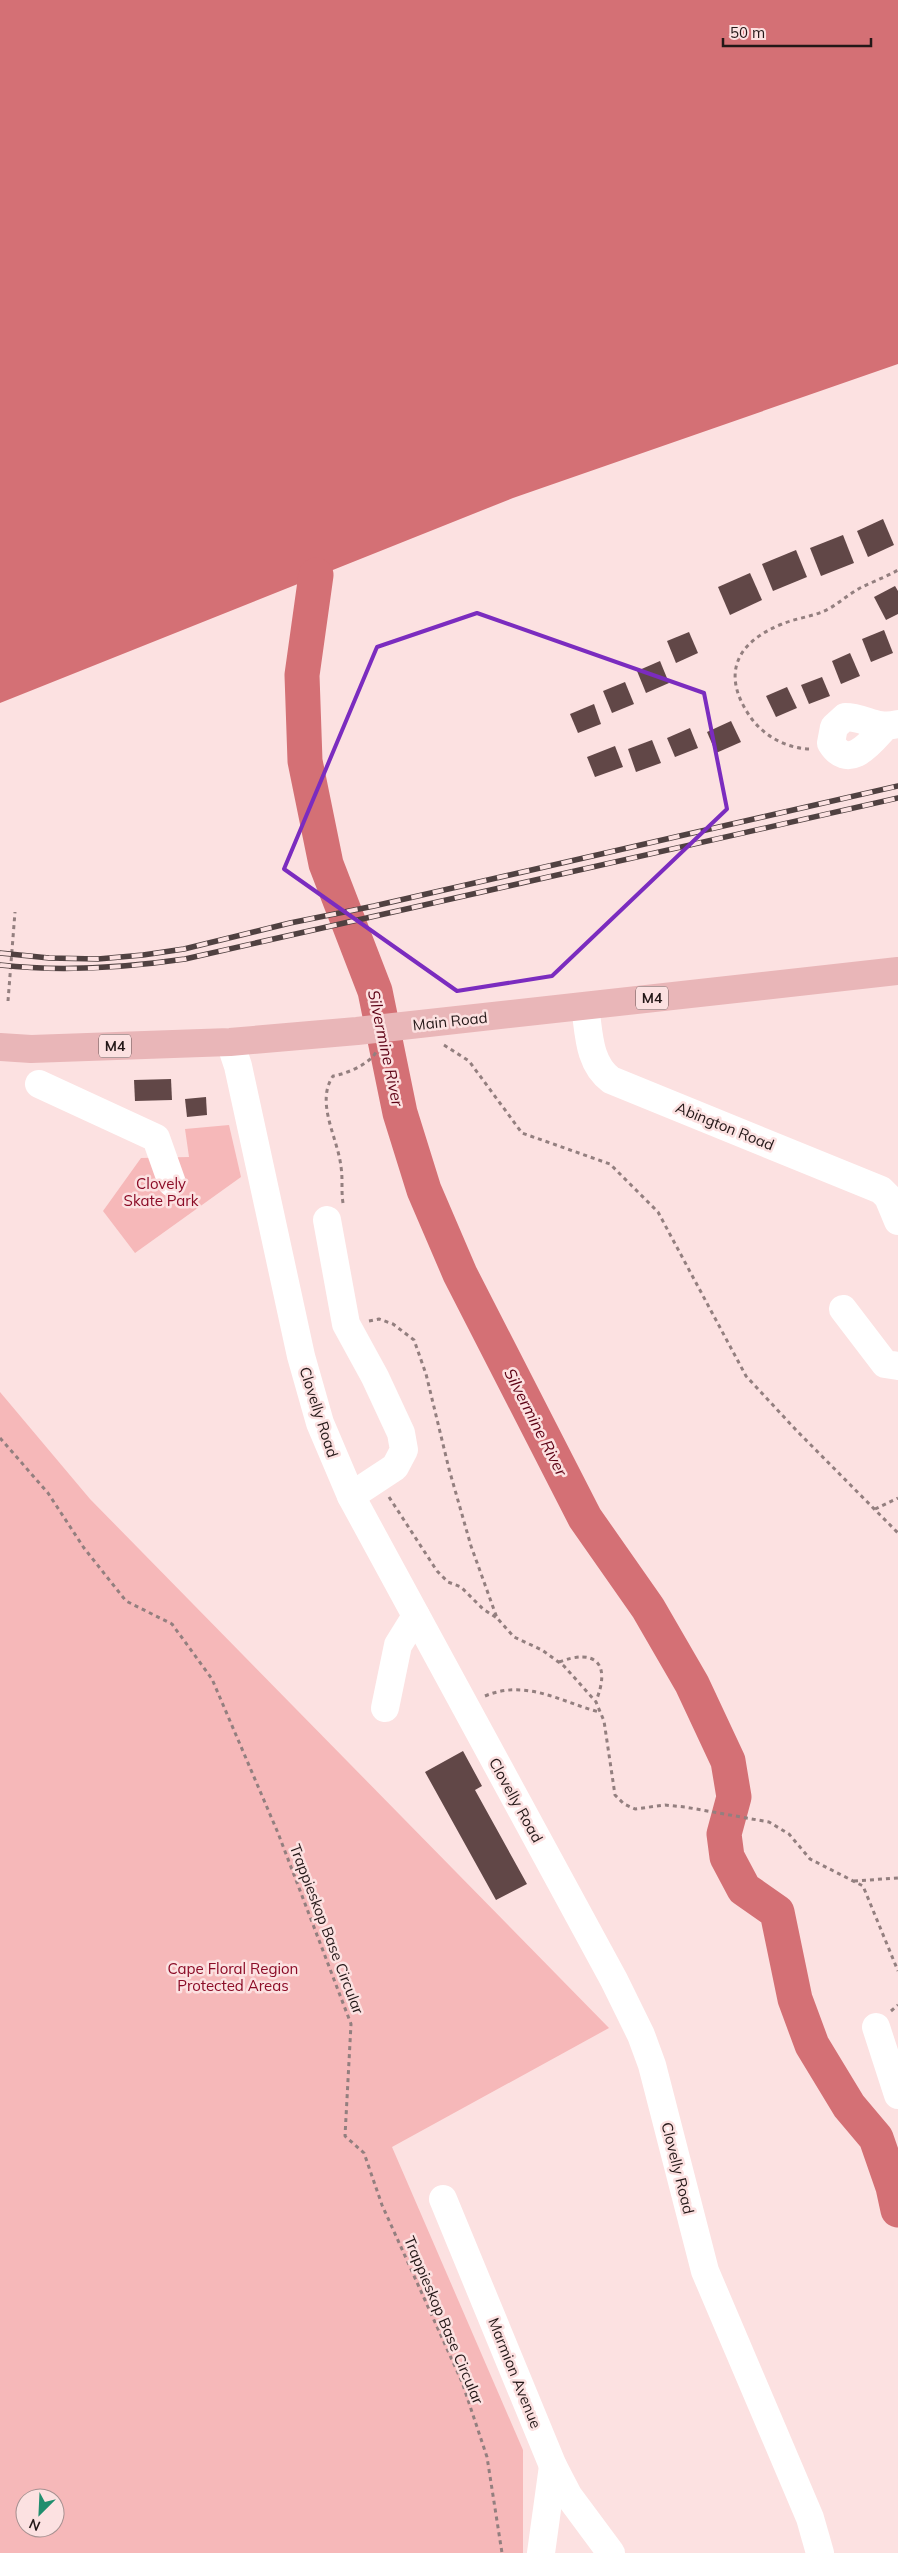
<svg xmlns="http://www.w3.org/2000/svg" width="898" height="2553" viewBox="0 0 898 2553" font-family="Mulish,sans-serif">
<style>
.green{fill:#f6b8b9;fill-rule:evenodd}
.water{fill:#d47075}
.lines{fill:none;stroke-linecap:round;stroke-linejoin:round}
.river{stroke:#d47075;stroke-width:35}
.building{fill:#614747}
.path{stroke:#937f7f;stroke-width:3;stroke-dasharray:4 4;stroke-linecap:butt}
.minor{stroke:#fff;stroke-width:28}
.major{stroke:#e9b6b8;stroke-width:28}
.rail-casing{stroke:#504141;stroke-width:5.5}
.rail{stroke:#fce1e1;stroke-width:4;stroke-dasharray:11;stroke-linecap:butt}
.marked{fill:none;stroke:#7b2cbf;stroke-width:4;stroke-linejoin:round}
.labels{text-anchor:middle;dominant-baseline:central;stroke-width:5;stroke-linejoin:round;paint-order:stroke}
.shield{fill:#fce1e1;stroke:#655454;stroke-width:1}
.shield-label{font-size:14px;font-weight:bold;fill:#241818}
.street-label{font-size:15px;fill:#241818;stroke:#fce1e1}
.park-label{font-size:15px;fill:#8b0c27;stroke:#fce1e1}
.water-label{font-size:16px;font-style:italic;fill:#5d0014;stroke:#fce1e1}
</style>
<rect width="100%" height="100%" fill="#fce1e1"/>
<!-- green -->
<g class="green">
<polygon points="229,1125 241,1177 135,1253 103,1211 141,1158 189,1157 185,1129"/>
<path d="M0,1392L90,1499L609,2028L392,2147L523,2450V2553H0ZM25,2498H55V2528H25Z"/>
</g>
<!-- water -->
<polygon class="water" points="0,0 898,0 898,364 513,498 0,703"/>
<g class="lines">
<!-- river -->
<polyline class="river" points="316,575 302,675 305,761 326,864 375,991 400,1113 424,1190 460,1274 585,1518 648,1608 692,1684 728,1761 734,1797 724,1834 727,1857 744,1889 777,1912 795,1999 812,2045 849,2106 876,2138 893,2187 898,2210"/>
</g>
<!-- building -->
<g class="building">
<polygon points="883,519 894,545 868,557 857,531"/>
<polygon points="843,535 854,563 821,576 810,548"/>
<polygon points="796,550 807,577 773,591 762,564"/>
<polygon points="750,573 762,600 730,615 718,587"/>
<polygon points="895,586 898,591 898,614 886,620 874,597"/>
<polygon points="884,630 893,653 871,662 862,639"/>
<polygon points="689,632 698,653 676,663 667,641"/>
<polygon points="850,653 860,676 841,684 832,661"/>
<polygon points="660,661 669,683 646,693 637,671"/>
<polygon points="822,677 830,696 809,704 801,685"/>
<polygon points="625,682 634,704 612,713 603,691"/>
<polygon points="787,687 797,708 776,717 766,696"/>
<polygon points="594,704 601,724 578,733 570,714"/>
<polygon points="731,721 741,742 716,753 707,732"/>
<polygon points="690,728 698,748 675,757 667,738"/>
<polygon points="652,740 661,763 636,772 628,749"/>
<polygon points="615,746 623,767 595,777 587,757"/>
<polygon points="171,1079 172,1100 135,1101 134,1080"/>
<polygon points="206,1097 207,1115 187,1117 185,1099"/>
<polygon points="463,1751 482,1786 475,1790 527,1884 496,1900 425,1772"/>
</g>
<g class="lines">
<!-- path -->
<g class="path">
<path d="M809,749C785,748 762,735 749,715C721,673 737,642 782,624C794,619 809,617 822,612C835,607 847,595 860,588C872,582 886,577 898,570"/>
<polyline points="8,1001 15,912"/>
<polyline points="444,1045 469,1061 522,1133 610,1164 658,1212 746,1376 796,1430 898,1533"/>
<path d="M343,1203C341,1191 343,1179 341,1167C338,1138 315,1103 333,1076C346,1074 370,1064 376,1052"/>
<polyline points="369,1321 379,1319 393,1324 414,1340 426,1374 449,1469 471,1546 497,1618 514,1637 542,1650 564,1666 596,1702 604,1721 615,1795 624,1804 635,1809 665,1805 685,1807 769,1822 789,1834 810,1859 863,1886 898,1971"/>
<polyline points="0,1438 48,1493 84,1548 126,1601 172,1624 212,1679 278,1833 351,2024 345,2136 364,2153 382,2205 462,2382 487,2457 502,2553"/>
<polyline points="389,1497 437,1571 448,1582 461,1587 483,1609 497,1618"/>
<polyline points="875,1509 898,1498"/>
<path d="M559,1662C596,1648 611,1664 596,1701"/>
<path d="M485,1696C526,1679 559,1701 599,1712"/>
<polyline points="854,1881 898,1878"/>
<polyline points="891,2011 898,2005"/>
</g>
<!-- minor -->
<g class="minor">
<path d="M884,728C871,742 849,772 831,743L834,727L845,717C866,717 875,730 898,724"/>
<path d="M585,1006C589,1032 588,1063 611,1080L881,1190L888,1197L898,1221"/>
<polyline points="230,1042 238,1066 301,1356 320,1423 351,1496 614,1980 641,2035 652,2065 705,2271 810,2518 820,2553"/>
<polyline points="39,1084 156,1138 172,1183"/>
<polyline points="327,1220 346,1324 375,1377 401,1433 404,1450 395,1467 351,1496"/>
<polyline points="843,1309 885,1364 898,1366"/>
<polyline points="385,1708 398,1645 416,1616"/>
<polyline points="876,2027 898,2095"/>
<polyline points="443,2199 553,2466 568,2495 611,2553"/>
<polyline points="541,2553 553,2466"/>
</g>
<!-- major -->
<polyline class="major" points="0,1047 31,1049 230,1042 357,1031 898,971"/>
<defs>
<g id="rail">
<polyline points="0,953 49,958 98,959 143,955 184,949 290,923 374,906 898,786"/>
<path d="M0,965C62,972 123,968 185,959L898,798"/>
</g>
</defs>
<!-- rail casing -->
<use href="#rail" class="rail-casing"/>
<!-- rail -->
<use href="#rail" class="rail"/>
</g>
<!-- marked area -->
<path class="marked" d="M477,613L704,693L727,809L552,976L457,991L284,869L377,647Z"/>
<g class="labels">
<!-- shield labels -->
<g class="shield">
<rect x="636" y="986.5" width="32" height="23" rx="4"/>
<rect x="99" y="1034.5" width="32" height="23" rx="4"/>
</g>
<g class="shield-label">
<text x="652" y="998">M4</text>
<text x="115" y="1046">M4</text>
</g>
<!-- street labels -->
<g class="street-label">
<text transform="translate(450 1021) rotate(-6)">Main Road</text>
<text transform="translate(725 1126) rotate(22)">Abington Road</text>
<text transform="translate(319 1412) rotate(72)">Clovelly Road</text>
<text transform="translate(516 1800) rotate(61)">Clovelly Road</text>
<text transform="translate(327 1929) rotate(69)">Trappieskop Base Circular</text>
<text transform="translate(678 2168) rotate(76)">Clovelly Road</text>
<text transform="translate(444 2320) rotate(67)">Trappieskop Base Circular</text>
<text transform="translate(515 2373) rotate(68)">Marmion Avenue</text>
</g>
<!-- park labels -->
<g class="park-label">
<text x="161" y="1183">Clovely<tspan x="161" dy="17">Skate Park</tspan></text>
<text x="233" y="1968">Cape Floral Region<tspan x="233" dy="17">Protected Areas</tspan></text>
</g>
<!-- water labels -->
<g class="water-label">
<text transform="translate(386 1048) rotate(78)">Silvermine River</text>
<text transform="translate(536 1422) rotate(63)">Silvermine River</text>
</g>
</g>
<!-- north arrow -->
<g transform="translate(40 2513) rotate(204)"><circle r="24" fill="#fce1e1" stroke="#a69191"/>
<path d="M0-4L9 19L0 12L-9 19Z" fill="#208e6e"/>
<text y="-8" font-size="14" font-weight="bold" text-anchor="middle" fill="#241818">N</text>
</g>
<!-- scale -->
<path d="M723 38v8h148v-8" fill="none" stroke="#241818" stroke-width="2.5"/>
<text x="730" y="38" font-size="15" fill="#241818" stroke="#fce1e1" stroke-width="4" paint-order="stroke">50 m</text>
</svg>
